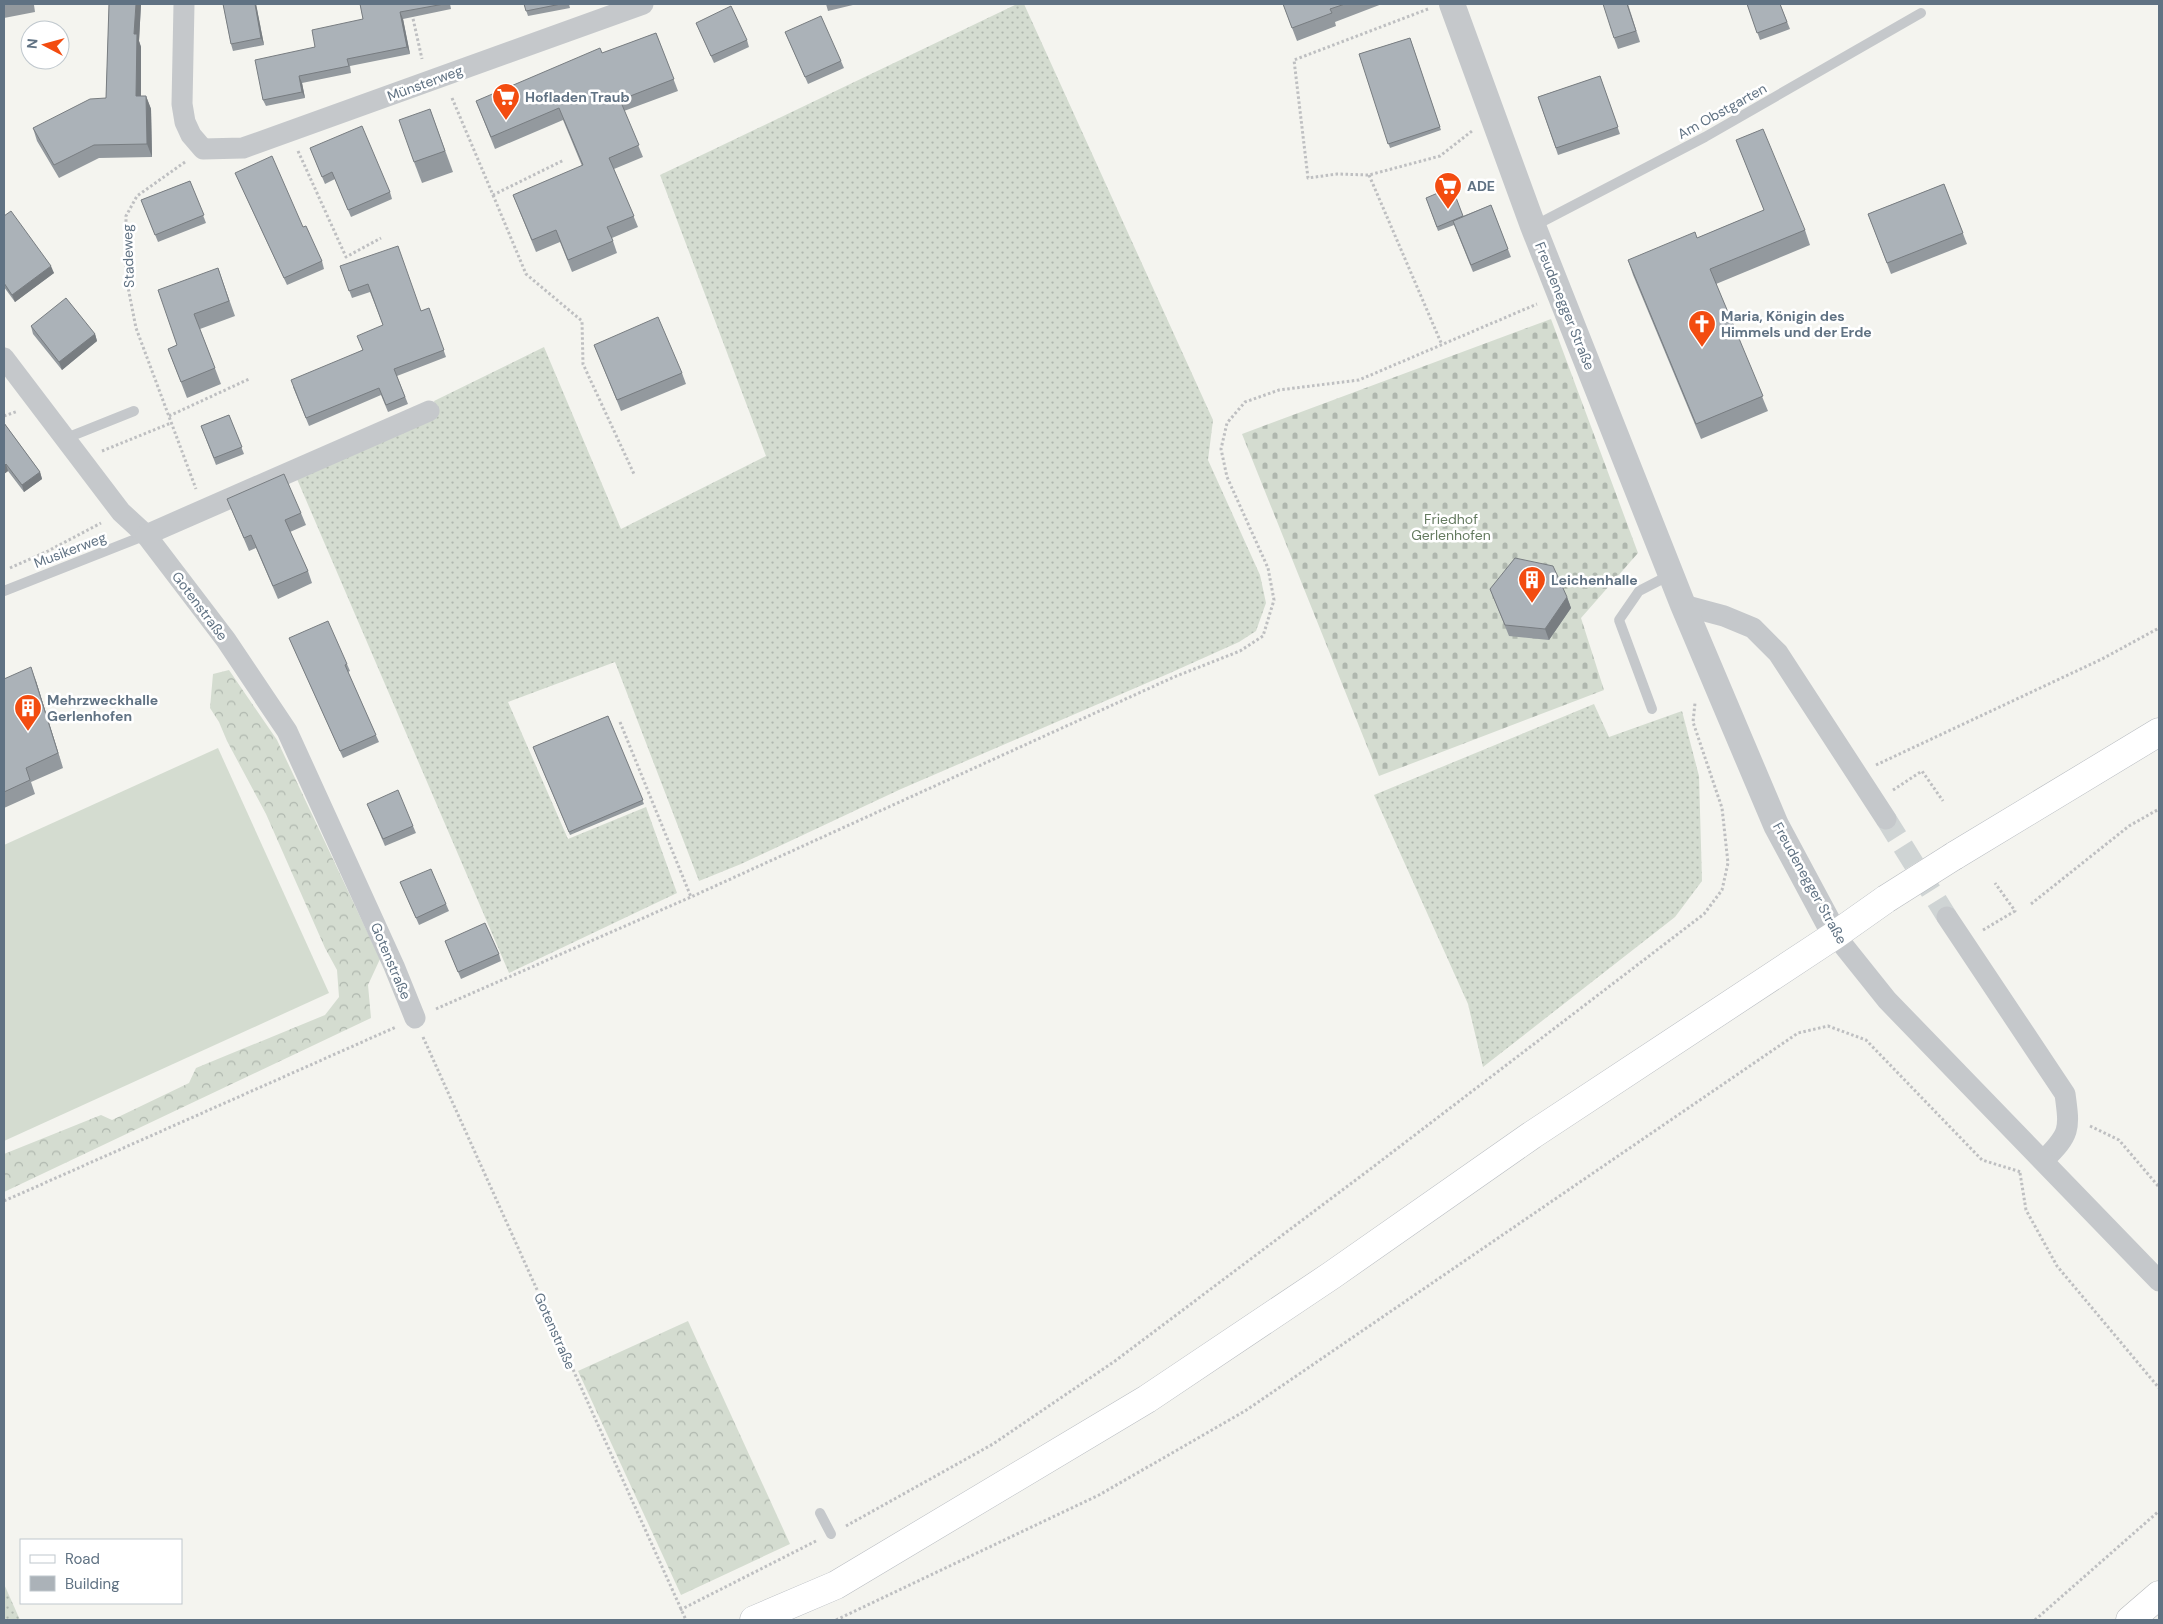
<svg xmlns="http://www.w3.org/2000/svg" width="2163" height="1624" viewBox="0 0 2163 1624" font-family="'DM Sans',sans-serif">
<style>
.grass{fill:url(#grass-dots)}
.forest{fill:url(#forest-crowns)}
.cemetery{fill:url(#cemetery-stones)}
.pitch{fill:#d4dcd0}
.lines{fill:none;stroke-linecap:round;stroke-linejoin:round}
.minor-tunnel{stroke:#cfd4d4;stroke-width:21;stroke-dasharray:21 11;stroke-linecap:butt}
.secondary-casing{stroke:#b7bbc0;stroke-width:29}
.trunk-casing{stroke:#b7b9bc;stroke-width:29}
.path{stroke:#bebfc1;stroke-width:3;stroke-dasharray:2.5 2.5;stroke-linecap:butt}
.service{stroke:#c5c8cb;stroke-width:10}
.minor{stroke:#c5c8cb;stroke-width:21}
.tertiary{stroke:#c5c8cb;stroke-width:26}
.secondary{stroke:#fff;stroke-width:28}
.trunk{stroke:#fff;stroke-width:28}
.secondary-bridge-casing{stroke:#b7bbc0;stroke-width:29;stroke-linecap:butt}
.secondary-bridge{stroke:#fff;stroke-width:28}
.wall{fill:#93999e}
.shaded-wall{fill:#787d81}
.building{fill:#abb2b8;stroke:#787d81}
.labels{text-anchor:middle;dominant-baseline:central;stroke-width:5;stroke-linejoin:round;paint-order:stroke}
.street-label{font-size:14px;fill:#607283;stroke:#fff}
.poi-label{font-size:14px;font-weight:bold;fill:#607283;stroke:#fff;text-anchor:start}
.park-label{font-size:14px;fill:#647a5f;stroke:#fff}
</style>
<defs>
<pattern id="grass-dots" width="8" height="8" patternUnits="userSpaceOnUse" patternTransform="scale(1.25)"><rect width="8" height="8" fill="#d4dcd0"/><path d="M2 2h.1M6 6h.1" fill="none" stroke="#afb7ae" stroke-width="1.8" stroke-linecap="round"/></pattern>
<pattern id="forest-crowns" width="20" height="18" patternUnits="userSpaceOnUse" patternTransform="scale(1.25)"><rect width="20" height="18" fill="#d4dcd0"/><path d="M2 6a3 3 0 1 1 6 0M12 15a3 3 0 1 1 6 0" fill="none" stroke="#afb7ae"/></pattern>
<pattern id="cemetery-stones" width="16" height="16" patternUnits="userSpaceOnUse" patternTransform="scale(1.25)"><rect width="16" height="16" fill="#d4dcd0"/><path d="M2 7V4a2 2 0 0 1 4 0v3zM10 15v-3a2 2 0 0 1 4 0v3z" fill="#afb7ae"/></pattern>
</defs>
<rect width="100%" height="100%" fill="#f4f4ef"/>
<!-- grass -->
<g class="grass">
<polygon points="1017,4 1024,4 1213,420 1208,460 1260,575 1266,603 1256,631 1239,642 1170,673 901,789 741,864 699,881 615,662 508,702 568,839 646,807 677,893 509,973 297,479 438,416 434,401 544,347 621,529 766,456 660,175"/>
<polygon points="1594,704 1609,737 1682,711 1699,776 1702,881 1675,917 1483,1067 1468,1004 1374,795"/>
<polygon points="4,1584 20,1620 4,1620"/>
</g>
<!-- forest -->
<g class="forest">
<polygon points="229,670 277,740 380,959 368,985 371,1018 4,1192 4,1154 101,1115 112,1120 189,1083 196,1068 325,1015 339,997 337,970 325,948 266,814 227,741 219,722 210,708 213,674"/>
<polygon points="688,1321 790,1544 681,1595 578,1371"/>
</g>
<!-- cemetery -->
<polygon class="cemetery" points="1551,319 1638,553 1581,618 1604,690 1379,776 1242,434"/>
<!-- pitch -->
<polygon class="pitch" points="218,748 329,993 4,1141 4,845"/>
<g class="lines">
<!-- minor-tunnel -->
<polyline class="minor-tunnel" points="1886,819 1947,917"/>
<defs>
<g id="secondary">
<polyline points="1954,856 2159,732"/>
<polyline points="754,1620 836,1585 1147,1399 1332,1275 1532,1135 1835,935 1886,899"/>
</g>
<polyline id="trunk" points="2130,1620 2159,1595"/>
</defs>
<!-- secondary casing -->
<use href="#secondary" class="secondary-casing"/>
<!-- trunk casing -->
<use href="#trunk" class="trunk-casing"/>
<!-- path -->
<g class="path">
<polyline points="1428,9 1294,60 1308,178 1337,174 1369,175 1440,156 1472,131"/>
<polyline points="412,14 422,59"/>
<polyline points="452,98 493,195 564,160"/>
<polyline points="298,151 346,257 381,238"/>
<polyline points="185,162 137,196 126,216 126,277 136,328 196,489"/>
<polyline points="1369,175 1442,345"/>
<polyline points="493,195 526,274 582,321 583,364 634,474"/>
<polyline points="4,416 18,411"/>
<polyline points="169,416 249,379"/>
<polyline points="102,451 171,423"/>
<polyline points="10,568 48,551 101,523"/>
<polyline points="620,722 691,897"/>
<polyline points="1876,765 2102,659 2159,628"/>
<polyline points="1893,790 1922,771 1943,801"/>
<polyline points="2031,904 2129,826 2159,809"/>
<polyline points="1983,930 2015,911 1995,883"/>
<polyline points="436,1009 691,897 1174,677 1240,651 1263,636 1274,600 1268,568 1227,477 1221,449 1227,423 1245,402 1279,390 1359,380 1537,304"/>
<polyline points="423,1037 686,1620"/>
<polyline points="2090,1126 2119,1140 2159,1187"/>
<polyline points="2020,1173 2026,1210 2057,1266 2159,1388"/>
<polyline points="4,1201 396,1027"/>
<polyline points="846,1526 993,1444 1115,1361 1373,1167 1704,914 1722,890 1728,863 1722,808 1693,722 1695,703"/>
<polyline points="680,1610 816,1541"/>
<polyline points="836,1620 1099,1495 1245,1411 1798,1033 1828,1026 1866,1040 1982,1160 2021,1172"/>
<polyline points="2035,1620 2159,1511"/>
</g>
<!-- service -->
<g class="service">
<polyline points="1534,226 1705,137 1921,13"/>
<polyline points="64,439 134,411"/>
<polyline points="4,591 146,535"/>
<polyline points="1652,709 1619,620 1639,591 1670,575"/>
<polyline points="820,1513 831,1534"/>
</g>
<!-- minor -->
<g class="minor">
<polyline points="184,4 182,104 185,122 191,135 203,149 243,148 643,4"/>
<polyline points="4,358 121,512 146,535 226,640 287,731 394,966 415,1018"/>
<polyline points="146,535 429,411"/>
<polyline points="1683,605 1724,616 1753,628 1778,653 1886,819"/>
<path d="M1947,917L2065,1094C2070,1130 2070,1134 2044,1160"/>
<polyline points="1835,935 1887,1000 2159,1281"/>
</g>
<!-- tertiary -->
<polyline class="tertiary" points="1452,4 1533,226 1683,605 1776,825 1835,935"/>
<!-- secondary -->
<use href="#secondary" class="secondary"/>
<!-- trunk -->
<use href="#trunk" class="trunk"/>
<defs>
<polyline id="secondary-bridge" points="1886,899 1954,856"/>
</defs>
<!-- secondary-bridge casing -->
<use href="#secondary-bridge" class="secondary-bridge-casing"/>
<!-- secondary-bridge -->
<use href="#secondary-bridge" class="secondary-bridge"/>
</g>
<!-- wall -->
<g class="wall">
<polygon points="4,4 141,4 139,41 141,47 141,96 146,96 151,109 152,157 99,158 59,178 37,141 33,128 106,98 109,5 34,5 35,12 4,18"/>
<polygon points="223,4 256,4 264,45 233,51 231,44"/>
<polygon points="360,4 450,4 451,9 403,19 410,54 350,66 351,73 302,83 305,98 266,106 263,100 315,47 363,19"/>
<polygon points="524,4 569,4 570,8 528,16"/>
<polygon points="826,4 857,4 828,11"/>
<polygon points="1283,4 1382,4 1335,22 1336,26 1297,41"/>
<polygon points="1628,4 1640,42 1618,49 1614,38"/>
<polygon points="1747,4 1780,4 1790,29 1760,40"/>
<polygon points="696,23 747,40 749,47 714,63"/>
<polygon points="785,32 841,61 844,68 808,84"/>
<polygon points="656,33 678,91 624,111 643,157 614,169 638,227 612,238 617,253 572,272 560,242 536,252 513,195 582,166 563,120 495,149 476,101"/>
<polygon points="1410,38 1441,130 1390,148 1359,54"/>
<polygon points="1600,76 1620,134 1558,155 1538,97"/>
<polygon points="430,109 453,172 422,183 414,162"/>
<polygon points="1736,140 1805,230 1810,245 1716,284 1768,411 1701,439 1633,275 1628,260 1697,238 1764,210"/>
<polygon points="310,148 390,192 392,199 351,217 335,179 325,184"/>
<polygon points="235,173 303,227 322,261 324,269 287,285"/>
<polygon points="190,181 206,223 158,242 141,200"/>
<polygon points="1944,184 1967,244 1891,274 1868,214"/>
<polygon points="1426,198 1463,216 1491,205 1511,257 1473,272 1454,225 1438,231"/>
<polygon points="4,216 54,273 15,302 4,287"/>
<polygon points="340,266 422,311 429,308 446,357 397,376 408,404 388,412 381,395 309,426 293,387 362,350 383,325 370,292 352,298"/>
<polygon points="218,268 235,316 200,329 221,384 187,398 168,349 177,345"/>
<polygon points="31,326 95,334 97,341 62,370 33,334"/>
<polygon points="594,345 682,373 686,384 621,411"/>
<polygon points="229,415 244,454 216,465 201,426"/>
<polygon points="4,423 40,472 42,479 24,492 8,471 4,474"/>
<polygon points="227,499 301,513 306,525 290,532 308,571 312,583 278,599 256,548 249,551"/>
<polygon points="1490,589 1567,597 1571,608 1549,640 1509,636"/>
<polygon points="289,638 347,664 350,671 348,672 379,742 343,758"/>
<polygon points="4,679 36,681 63,768 31,782 35,794 4,808"/>
<polygon points="608,716 644,804 570,835 533,747"/>
<polygon points="367,804 413,826 416,833 385,846"/>
<polygon points="400,882 446,904 449,911 419,925"/>
<polygon points="445,941 499,954 501,961 461,979"/>
</g>
<!-- shaded-wall -->
<g class="shaded-wall">
<polygon points="136,4 141,4 139,41 141,47 141,109 136,96 134,34"/>
<polygon points="255,4 256,4 264,45 261,38"/>
<polygon points="400,12 403,19 410,54 407,47"/>
<polygon points="299,76 302,83 305,98 302,92"/>
<polygon points="146,96 151,109 152,157 147,144"/>
<polygon points="51,266 54,273 15,302 12,295"/>
<polygon points="95,334 97,341 62,370 59,362"/>
<polygon points="6,464 8,471 4,474 4,466"/>
<polygon points="40,472 42,479 24,492 22,485"/>
<polygon points="1567,597 1571,608 1549,640 1545,629"/>
<polygon points="31,667 36,681 63,768 58,753"/>
</g>
<!-- building -->
<g class="building">
<polygon points="109,4 136,4 134,34 137,34 136,96 146,96 147,144 94,145 54,165 33,128 90,99 106,98"/>
<polygon points="223,4 255,4 261,38 231,44"/>
<polygon points="360,4 444,4 400,12 407,47 347,59 349,66 299,76 302,92 263,100 255,60 315,47 312,30 363,19"/>
<polygon points="524,4 561,4 526,11"/>
<polygon points="1283,4 1345,4 1330,9 1332,13 1292,28"/>
<polygon points="1603,4 1627,4 1636,31 1614,38"/>
<polygon points="1747,4 1780,4 1787,22 1757,33"/>
<polygon points="731,6 747,40 711,56 696,23"/>
<polygon points="821,16 841,61 805,77 785,32"/>
<polygon points="656,33 674,79 620,100 639,145 609,158 634,216 607,227 613,241 568,260 556,230 532,240 513,195 583,165 559,108 491,137 476,101 600,48 602,53"/>
<polygon points="1410,38 1440,127 1388,144 1359,54"/>
<polygon points="1600,76 1618,127 1556,148 1538,97"/>
<polygon points="430,109 445,151 414,162 399,120"/>
<polygon points="362,126 390,192 348,210 332,172 322,177 310,148"/>
<polygon points="1763,129 1805,230 1710,269 1763,396 1696,424 1628,260 1695,232 1697,238 1764,210 1736,140"/>
<polygon points="272,156 303,227 306,226 322,261 284,278 235,173"/>
<polygon points="190,181 204,215 155,235 141,200"/>
<polygon points="1944,184 1963,233 1887,263 1868,214"/>
<polygon points="1452,187 1463,216 1437,227 1426,198"/>
<polygon points="1491,205 1508,249 1471,265 1453,221"/>
<polygon points="11,211 51,266 12,295 4,283 4,216"/>
<polygon points="398,246 421,311 429,308 444,350 394,369 405,397 386,405 379,388 306,418 291,380 363,350 357,336 383,325 368,284 349,291 340,266"/>
<polygon points="218,268 229,301 194,314 215,368 181,382 168,349 177,345 158,290"/>
<polygon points="66,298 95,334 59,362 31,326"/>
<polygon points="658,317 682,373 617,400 594,345"/>
<polygon points="229,415 242,447 214,458 201,426"/>
<polygon points="4,423 40,472 22,485 6,464 4,466"/>
<polygon points="284,474 301,513 285,520 308,571 273,586 251,535 244,538 227,499"/>
<polygon points="1515,558 1553,566 1567,597 1545,629 1505,625 1490,589"/>
<polygon points="328,621 347,664 345,665 376,735 340,751 289,638"/>
<polygon points="31,667 58,753 26,768 30,780 4,792 4,679"/>
<polygon points="608,716 643,800 569,832 533,747"/>
<polygon points="398,790 413,826 383,839 367,804"/>
<polygon points="431,869 446,904 416,918 400,882"/>
<polygon points="485,923 499,954 458,972 445,941"/>
</g>
<!-- icons -->
<defs>
<symbol id="supermarket-pin" viewBox="-11 -11 22 30"><path d="M0 17L-7.5 6A9.5 9.5 0 1 1 7.5 6Z" fill="#f34c10" stroke="#fff"/><path d="M-6-5.5h2.5l.6 2H6L4.5 2H-2.5L-4.4-4H-6ZM-1.5 3.2a1.3 1.3 0 1 0 .1 0ZM3 3.2a1.3 1.3 0 1 0 .1 0Z" fill="#fff"/></symbol>
<symbol id="church-pin" viewBox="-11 -11 22 30"><path d="M0 17L-7.5 6A9.5 9.5 0 1 1 7.5 6Z" fill="#f34c10" stroke="#fff"/><path d="M-1.2-6h2.4v3.5h3.3v2.4h-3.3V6h-2.4V-.1h-3.3v-2.4h3.3Z" fill="#fff"/></symbol>
<symbol id="building-pin" viewBox="-11 -11 22 30"><path d="M0 17L-7.5 6A9.5 9.5 0 1 1 7.5 6Z" fill="#f34c10" stroke="#fff"/><path d="M-4-6H4V6H1V3H-1V6H-4ZM-2.5-4.3h1.7v1.8h-1.7ZM.8-4.3h1.7v1.8H.8ZM-2.5-1h1.7V.8h-1.7ZM.8-1h1.7V.8H.8Z" fill="#fff"/></symbol>
</defs>
<g fill-rule="evenodd">
<use href="#supermarket-pin" x="490" y="81" width="32" height="43"/>
<use href="#supermarket-pin" x="1432" y="170" width="32" height="43"/>
<use href="#church-pin" x="1686" y="308" width="32" height="43"/>
<use href="#building-pin" x="1516" y="564" width="32" height="43"/>
<use href="#building-pin" x="12" y="692" width="32" height="43"/>
</g>
<g class="labels">
<!-- street labels -->
<g class="street-label">
<text transform="translate(425 83) rotate(-20)">Münsterweg</text>
<text transform="translate(1722 111) rotate(-29)">Am Obstgarten</text>
<text transform="translate(128 256) rotate(-92)">Stadeweg</text>
<text transform="translate(1565 306) rotate(68)">Freudenegger Straße</text>
<text transform="translate(70 550) rotate(-21)">Musikerweg</text>
<text transform="translate(200 606) rotate(53)">Gotenstraße</text>
<text transform="translate(1810 883) rotate(61)">Freudenegger Straße</text>
<text transform="translate(391 961) rotate(67)">Gotenstraße</text>
<text transform="translate(555 1331) rotate(66)">Gotenstraße</text>
</g>
<!-- poi labels -->
<g class="poi-label">
<text x="525" y="97">Hofladen Traub</text>
<text x="1467" y="186">ADE</text>
<text x="1721" y="316">Maria, Königin des<tspan x="1721" dy="16">Himmels und der Erde</tspan></text>
<text x="1551" y="580">Leichenhalle</text>
<text x="47" y="700">Mehrzweckhalle<tspan x="47" dy="16">Gerlenhofen</tspan></text>
</g>
<!-- park labels -->
<g class="park-label">
<text x="1451" y="519">Friedhof<tspan x="1451" dy="16">Gerlenhofen</tspan></text>
</g>
</g>
<!-- border -->
<rect width="2163" height="1624" fill="none" stroke="#607283" stroke-width="10"/>
<!-- legend -->
<rect x="20" y="1539" width="162" height="65" fill="#ffffff" stroke="#bfc7cd"/>
<rect x="30" y="1555" width="25" height="8" fill="#ffffff" stroke="#bfc7cd"/>
<text x="65" y="1564" font-size="15" fill="#607283">Road</text>
<rect x="30" y="1576" width="25" height="15" fill="#abb2b8" stroke="#bfc7cd"/>
<text x="65" y="1589" font-size="15" fill="#607283">Building</text>
<!-- north arrow -->
<g transform="translate(45 45) rotate(276)"><circle r="24" fill="#ffffff" stroke="#bfc7cd"/>
<path d="M0-4L9 19L0 12L-9 19Z" fill="#f34c10"/>
<text y="-8" font-size="14" font-weight="bold" text-anchor="middle" fill="#607283">N</text>
</g>
</svg>
